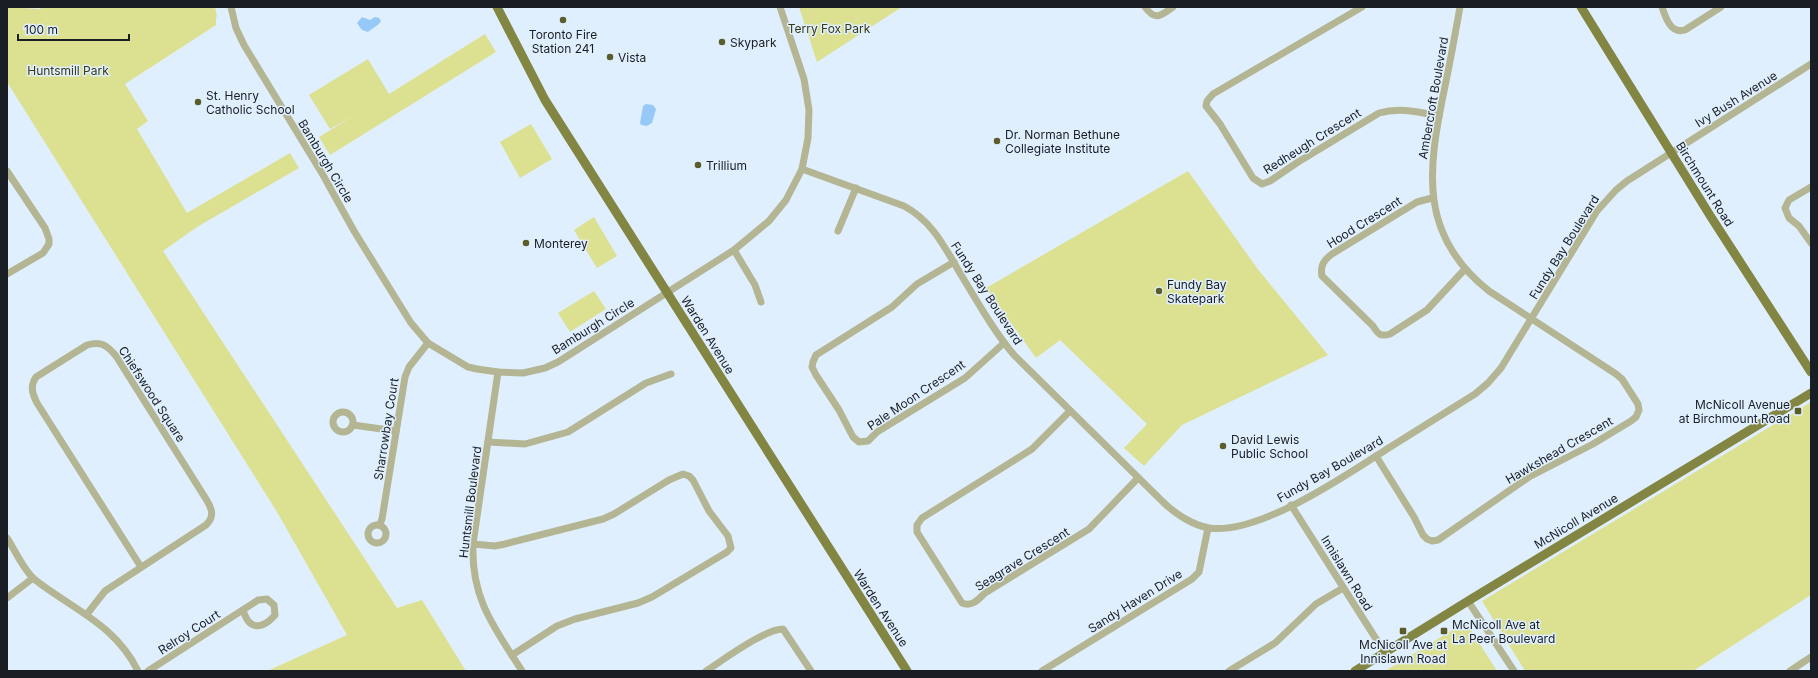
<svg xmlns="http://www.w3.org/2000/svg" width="1818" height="678" viewBox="0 0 1818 678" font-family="Inter,sans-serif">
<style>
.green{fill:#dce091}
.water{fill:#96c9f7}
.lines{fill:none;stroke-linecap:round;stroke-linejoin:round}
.minor{stroke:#b3b593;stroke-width:7}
.major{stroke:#838542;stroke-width:9}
.poi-dot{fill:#5a5c29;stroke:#e0effe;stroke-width:1.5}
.labels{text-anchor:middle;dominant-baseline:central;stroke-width:3;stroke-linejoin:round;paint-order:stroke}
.park-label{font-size:12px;fill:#383915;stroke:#e0effe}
.poi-label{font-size:12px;fill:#191e24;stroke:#e0effe;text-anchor:start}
.street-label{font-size:12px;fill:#191e24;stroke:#e0effe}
</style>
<rect width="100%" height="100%" fill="#e0effe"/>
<!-- green -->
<g class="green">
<polygon points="7,7 40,9 42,7 215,7 217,16 216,18 216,25 125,84 148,121 137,129 187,213 290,153 299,168 197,227 163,251 397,608 422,600 466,671 267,671 347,635 277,512 7,82"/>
<polygon points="799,7 902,7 817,62"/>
<polygon points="485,34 496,52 330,155 319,137 353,116 330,129 309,95 368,59 389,94"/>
<polygon points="531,124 552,159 520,178 500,142"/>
<polygon points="1188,171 1257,268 1328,355 1182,425 1144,466 1124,448 1147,424 1060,340 1036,358 986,288"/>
<polygon points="594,217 617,256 597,268 574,230"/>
<polygon points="594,291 606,309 570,332 558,313"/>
<polygon points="1811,402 1811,595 1693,671 1525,671 1482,601"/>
<polygon points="1464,623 1469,627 1497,671 1385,671"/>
</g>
<!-- water -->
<g class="water">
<polygon points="362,17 370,20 375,17 379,18 381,21 379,24 368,32 362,30 357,23"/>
<polygon points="646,104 653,105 656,109 652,123 647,126 641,125 640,123 643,106"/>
</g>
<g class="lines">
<!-- minor -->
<g class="minor">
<polyline points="231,7 236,28 244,45 323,175 354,231 411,323 428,343 468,367 477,369 498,372 523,373 545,368 558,362 734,250 769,221 786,200 802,169 808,138 809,110 804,79 780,7"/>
<path d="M1145,7C1156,22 1161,15 1173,7"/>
<path d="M1362,7L1213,94L1207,101L1206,106L1220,124L1253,178L1262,184L1270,181L1298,162L1379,113C1400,107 1418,112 1439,116"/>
<path d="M1662,7C1666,19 1671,34 1685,30L1721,7"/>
<path d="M802,169L904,206C932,221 944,246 960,273C977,301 993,330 1014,355L1162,501C1174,513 1192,525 1209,528C1259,535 1345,476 1387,449C1416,431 1446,412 1475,394L1488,383L1501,368L1597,211L1616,190L1627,181L1811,64"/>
<polyline points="7,171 45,228 49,239 49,244 43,253 7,274"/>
<polyline points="1811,187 1789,200 1785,208 1789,218 1799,226 1811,243"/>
<path d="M1432,198L1417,202L1332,254C1324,260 1320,265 1322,276L1373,326C1378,334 1380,337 1390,334L1427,310L1465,269"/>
<polyline points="838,231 856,188"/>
<polyline points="734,250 755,285 761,302"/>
<polyline points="954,262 917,284 892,307 816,355 813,362 812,367 816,375 839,410 853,437 859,442 868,441 877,432 965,378 1004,343"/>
<path d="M498,372L473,544C471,599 494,627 522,671"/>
<path d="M1070,411L1032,449L922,518L917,525V532L962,603C972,607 978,600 985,593L1089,529L1138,478"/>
<circle cx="343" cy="422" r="10"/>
<polyline points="353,425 396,431"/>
<polyline points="488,442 525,444 568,432 646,383 671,374"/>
<path d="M1376,456L1414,517L1423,535L1427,539L1432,541L1438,540L1529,477L1593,444L1631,421L1636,417L1639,410L1638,404L1622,379L1616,374L1489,291C1418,235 1428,169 1444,91C1450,63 1455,35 1460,7"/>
<polyline points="1291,505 1385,653"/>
<polyline points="380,524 382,519 405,377 409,367 428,343"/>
<circle cx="377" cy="534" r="9"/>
<path d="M7,538C15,550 23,569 34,579C72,609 115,624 138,671"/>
<polyline points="473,544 495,546 505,544 603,519 614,514 669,480 683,474 689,476 693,480 709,511 728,536 731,548 727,552 652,597 638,603 575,619 557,626 512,655"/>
<polyline points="7,598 33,578"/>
<polyline points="1468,601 1514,671"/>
<path d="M87,614L105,591L206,525C215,516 212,509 206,499L116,356C107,345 101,341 87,345L36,377C30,386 32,393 37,403L141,567"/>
<path d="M148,671L258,600L267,599L274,605L275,615C269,622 258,631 249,622C246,619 244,613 243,610"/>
<path d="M706,671C723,660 765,629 783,629L811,671"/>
<polyline points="1042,671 1192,579 1199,572 1208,528"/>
<polyline points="1229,671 1275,643 1316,604 1343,588"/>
<polyline points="1790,671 1811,657"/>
</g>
<!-- major -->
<g class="major">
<polyline points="497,7 545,100 907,671"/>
<polyline points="1581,7 1711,217 1811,372"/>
<polyline points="1355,671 1468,601 1811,393"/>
</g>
</g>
<!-- markers -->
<g class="poi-dot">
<circle cx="563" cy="20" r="4"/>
<circle cx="722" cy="42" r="4"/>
<circle cx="610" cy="57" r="4"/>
<circle cx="198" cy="102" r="4"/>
<circle cx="997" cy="141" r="4"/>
<circle cx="698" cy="165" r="4"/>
<circle cx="526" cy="243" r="4"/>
<circle cx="1159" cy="291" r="4"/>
<rect x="1794" y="407" width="8" height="8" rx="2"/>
<circle cx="1223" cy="446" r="4"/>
<rect x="1399" y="627" width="8" height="8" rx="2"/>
<rect x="1440" y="627" width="8" height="8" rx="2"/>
</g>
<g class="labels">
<!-- park labels -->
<g class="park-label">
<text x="829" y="28">Terry Fox Park</text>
<text x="68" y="70">Huntsmill Park</text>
</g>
<!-- poi labels -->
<g class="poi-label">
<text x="563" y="34" text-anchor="middle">Toronto Fire<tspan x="563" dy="14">Station 241</tspan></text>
<text x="730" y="42">Skypark</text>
<text x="618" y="57">Vista</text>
<text x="206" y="95">St. Henry<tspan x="206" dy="14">Catholic School</tspan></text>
<text x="1005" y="134">Dr. Norman Bethune<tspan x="1005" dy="14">Collegiate Institute</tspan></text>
<text x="706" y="165">Trillium</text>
<text x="534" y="243">Monterey</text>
<text x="1167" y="284">Fundy Bay<tspan x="1167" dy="14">Skatepark</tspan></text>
<text x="1790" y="404" text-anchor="end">McNicoll Avenue<tspan x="1790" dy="14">at Birchmount Road</tspan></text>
<text x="1231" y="439">David Lewis<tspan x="1231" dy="14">Public School</tspan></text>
<text x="1452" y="624">McNicoll Ave at<tspan x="1452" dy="14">La Peer Boulevard</tspan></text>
<text x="1403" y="644" text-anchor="middle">McNicoll Ave at<tspan x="1403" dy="14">Innislawn Road</tspan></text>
</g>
<!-- street labels -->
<g class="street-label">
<text transform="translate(1433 98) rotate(-80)">Ambercroft Boulevard</text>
<text transform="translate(1736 99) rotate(-32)">Ivy Bush Avenue</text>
<text transform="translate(1312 141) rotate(-32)">Redheugh Crescent</text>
<text transform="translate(326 161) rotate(59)">Bamburgh Circle</text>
<text transform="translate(1705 184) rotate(58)">Birchmount Road</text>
<text transform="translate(1364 222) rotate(-32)">Hood Crescent</text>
<text transform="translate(1564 247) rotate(-58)">Fundy Bay Boulevard</text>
<text transform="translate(987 293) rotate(57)">Fundy Bay Boulevard</text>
<text transform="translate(593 326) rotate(-32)">Bamburgh Circle</text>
<text transform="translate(708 335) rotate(58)">Warden Avenue</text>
<text transform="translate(152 394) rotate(57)">Chiefswood Square</text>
<text transform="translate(916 395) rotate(-34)">Pale Moon Crescent</text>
<text transform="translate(386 429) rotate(-81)">Sharrowbay Court</text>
<text transform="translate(1559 450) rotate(-30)">Hawkshead Crescent</text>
<text transform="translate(1330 469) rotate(-30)">Fundy Bay Boulevard</text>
<text transform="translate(470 502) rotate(-83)">Huntsmill Boulevard</text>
<text transform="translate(1576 521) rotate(-31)">McNicoll Avenue</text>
<text transform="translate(1022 559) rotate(-32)">Seagrave Crescent</text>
<text transform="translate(1347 573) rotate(58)">Innislawn Road</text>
<text transform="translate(1135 601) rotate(-32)">Sandy Haven Drive</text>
<text transform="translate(881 608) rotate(57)">Warden Avenue</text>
<text transform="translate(189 632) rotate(-33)">Relroy Court</text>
</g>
</g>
<!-- border -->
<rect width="1818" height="678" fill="none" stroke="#191e24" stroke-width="16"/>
<!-- scale -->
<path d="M18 34v6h111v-6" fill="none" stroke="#191e24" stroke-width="2"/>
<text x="24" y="34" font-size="12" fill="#191e24" stroke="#e0effe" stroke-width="3" paint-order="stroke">100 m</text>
</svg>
